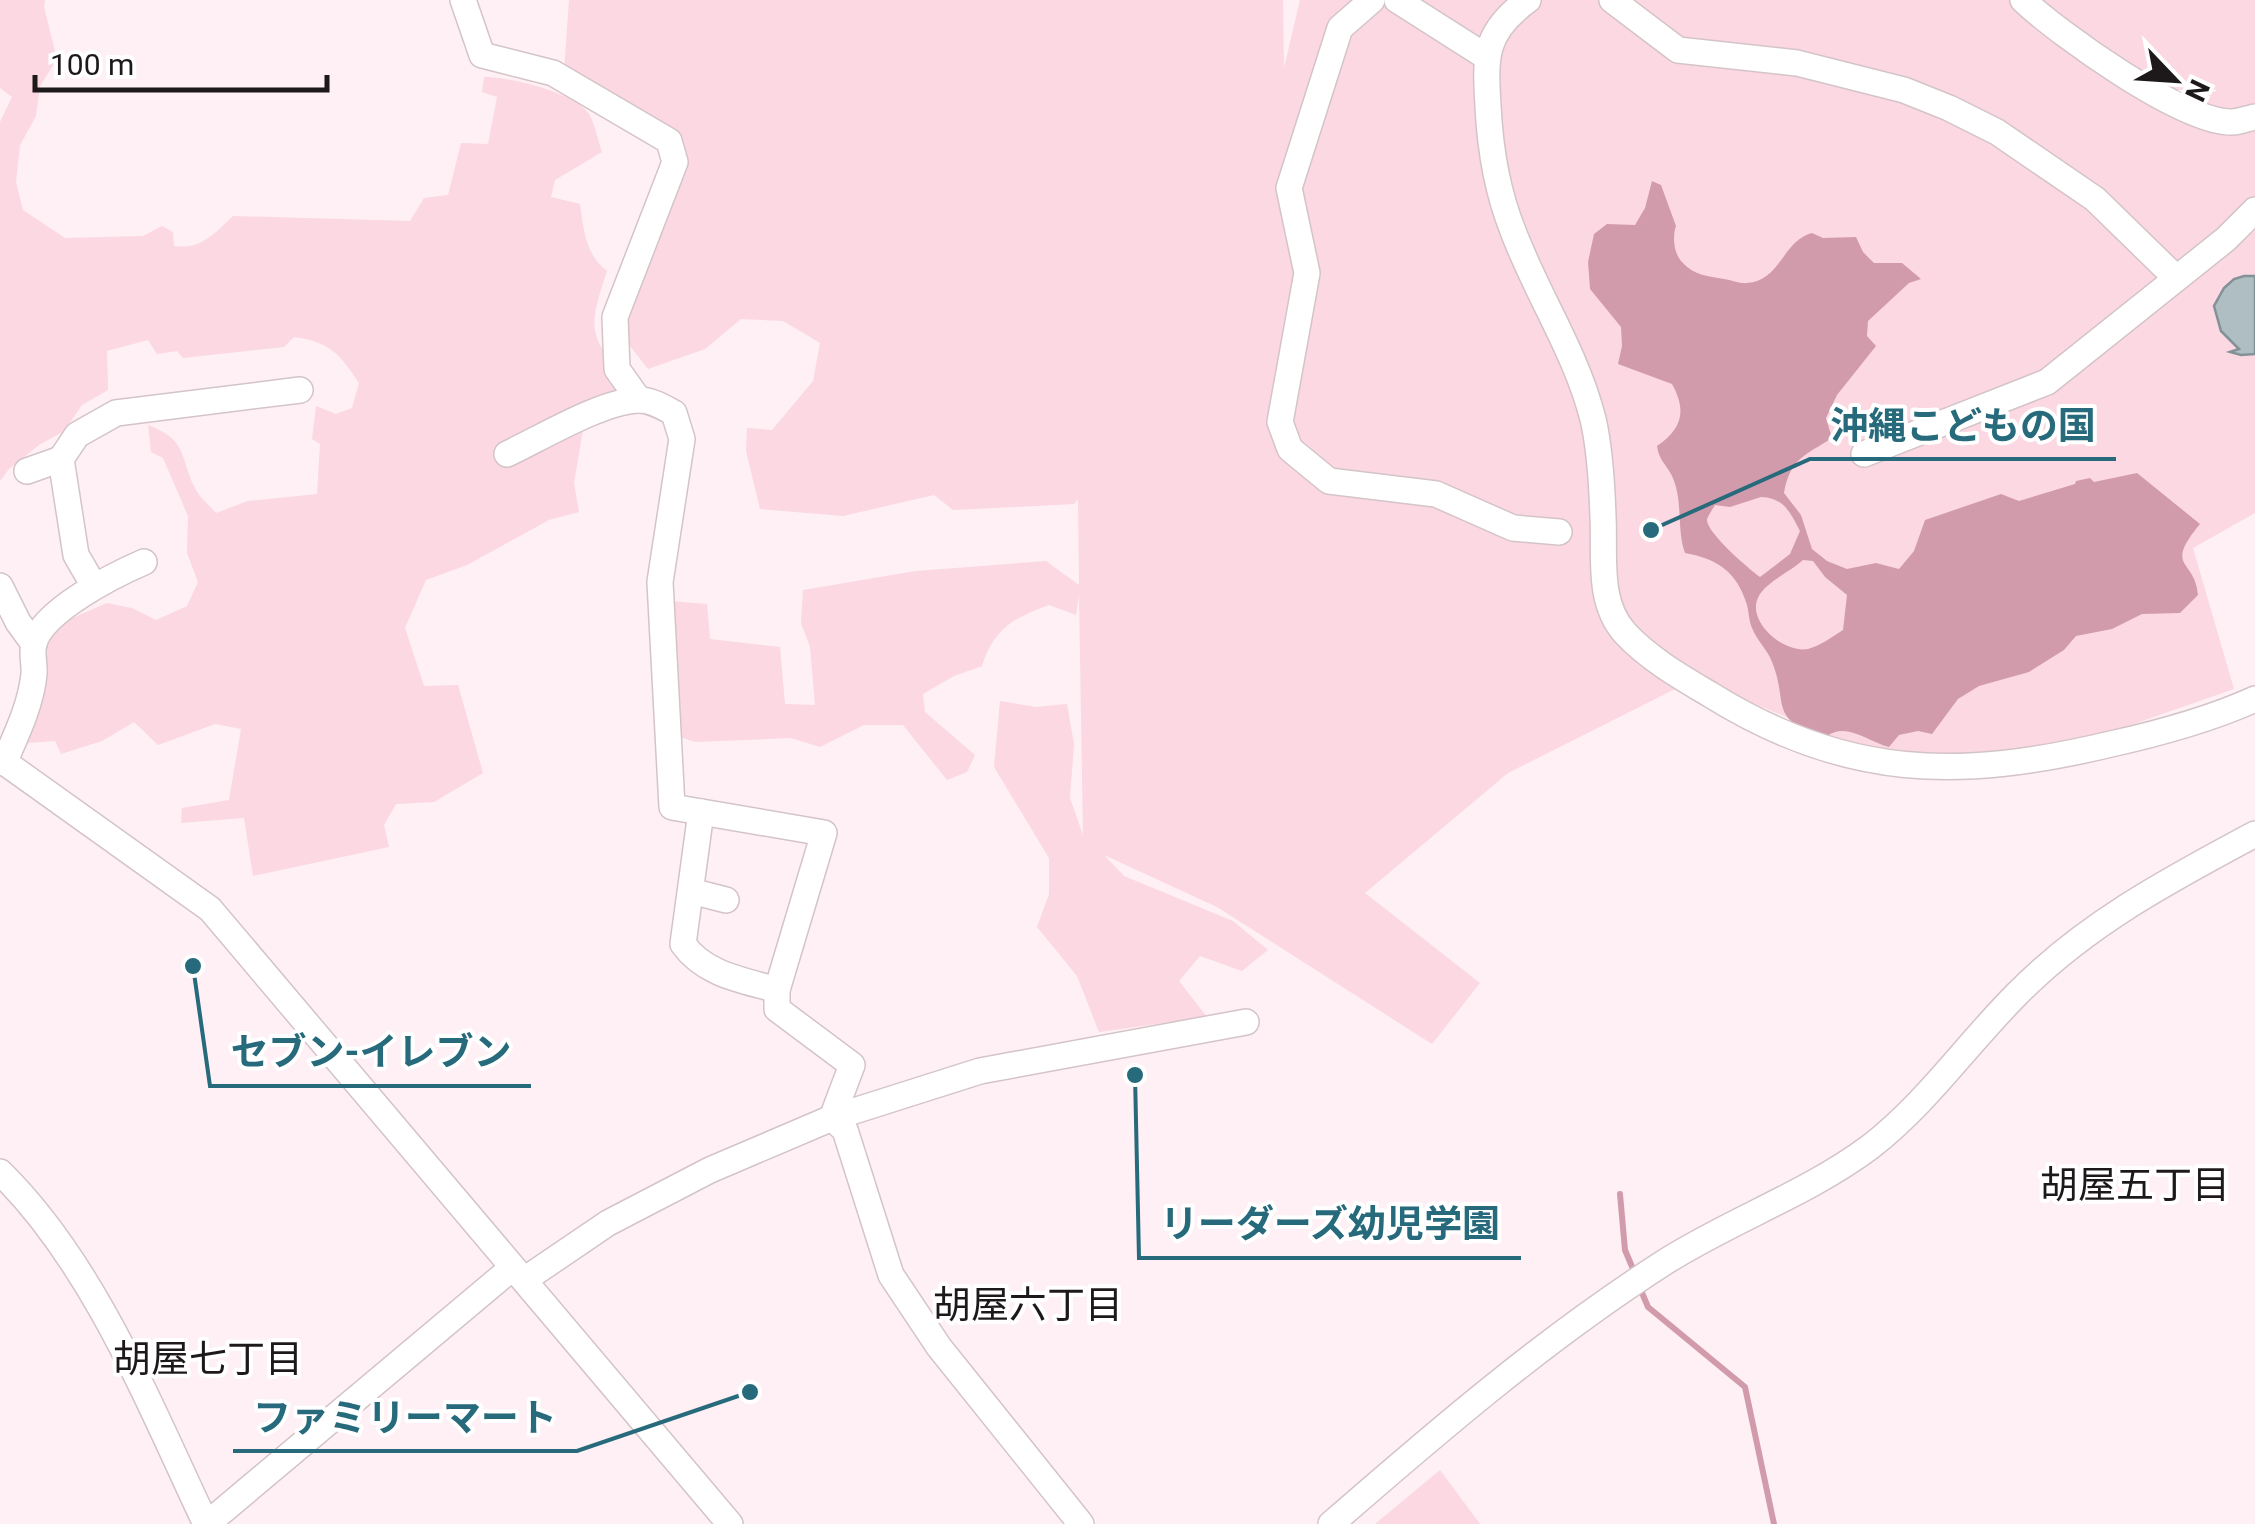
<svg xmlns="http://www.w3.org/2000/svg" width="2255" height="1524" viewBox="0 0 2255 1524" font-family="Roboto,'Noto Sans JP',sans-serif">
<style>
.green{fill:#fbd8e2}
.water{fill:#d29bab;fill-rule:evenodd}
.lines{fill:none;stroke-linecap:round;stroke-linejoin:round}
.stream{stroke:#d29bab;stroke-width:6}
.building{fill:#aebec3;stroke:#829296;stroke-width:2.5}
.minor-casing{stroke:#d4c4c8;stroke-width:28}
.minor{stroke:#fff;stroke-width:25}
.labels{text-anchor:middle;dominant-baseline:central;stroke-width:8;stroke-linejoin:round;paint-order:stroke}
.neighbourhood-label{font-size:38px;fill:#1d1819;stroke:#fff}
.leader{fill:none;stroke:#266a7b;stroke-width:4}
.callout-dot{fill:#266a7b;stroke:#fff;stroke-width:4}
.callout-label{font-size:38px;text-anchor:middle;font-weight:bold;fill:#266a7b;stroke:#fff;stroke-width:8;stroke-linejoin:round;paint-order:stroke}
</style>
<rect width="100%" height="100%" fill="#fef0f4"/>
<!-- green -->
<g class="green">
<path d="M0,0H45L44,7L57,59L40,86L36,116L20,145L16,182L23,210L65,238L143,236L162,226L173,232L174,246C201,250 214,234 233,216L410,221L424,198L448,195L461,143L488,144L497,97L482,92L484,77C510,77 574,92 589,114C595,124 598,141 602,152L555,180L551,197L580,204C584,231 585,254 607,271C587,331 588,338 631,382L497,451L583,430L574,483L579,512L549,520L467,565L426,580L405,628L424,686L458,685L483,773L434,802L396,804L384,825L389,847L253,876L244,818L181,823L182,808L229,800L241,729L215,724L158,745L134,722L102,741L61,754L55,741L26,743L42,649L61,623L107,603L132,608L156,620L187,606L198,582L187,553L188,516L163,458L151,452L148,425C189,441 179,456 195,488C199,497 209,505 216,513L248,501L317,494L320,444L312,439L316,406L336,414L352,408L359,383C340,354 330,342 294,337L284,347L183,358L177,351L157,354L148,340L107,351L108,390L82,405L64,431L39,445L9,469L0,481V122L12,97L0,88Z"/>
<path d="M569,0H1283L1284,68L1300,0H2255V513L2193,548L2234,689L2022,763L1875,754L1695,679L1508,773L1365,893L1480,983L1432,1044L1217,907L1104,855L1124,876L1233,921L1268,950L1242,971L1200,956L1179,981L1207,1017L1099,1032L1077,976L1037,927L1049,894V858L994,767L1000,701L1036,707L1067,704L1074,744L1070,798L1083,835L1079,595L1076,615L1049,605C1014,618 994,628 982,666L954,676L923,694L925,712L975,755L967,772L947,780L903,725H864L820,747L791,738L695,742L674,735L669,601L707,604L710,639L780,647L785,704L815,705L810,647L801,623L803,590L916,571L1046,561L1079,585L1078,499L1074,504L953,510L934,495L843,516L760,509L746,451L747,428L772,430L813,381L820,343L783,321L741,319L705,349L648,369L612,323L677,139L564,72Z"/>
<polygon points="1440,1470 1480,1524 1375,1524"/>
</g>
<!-- water -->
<path class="water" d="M1652,181L1661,185L1676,226C1672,237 1674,254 1682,262C1695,276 1708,276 1724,279C1732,280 1740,284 1747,283C1781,281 1782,241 1812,233L1823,238L1856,237L1863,252L1874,263H1902L1921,279L1909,283L1868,321L1867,336L1876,346L1837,395L1826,418L1832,438C1806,455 1790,458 1784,493L1801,515L1812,549L1827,561L1847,569L1876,563L1899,569L1914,551L1925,520L2001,494L2019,501L2075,484L2076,481L2090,478L2094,482L2137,473L2200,524C2163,569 2195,558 2198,595L2180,613L2142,614L2112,629L2076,636L2064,650L2029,672L1979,686L1958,699L1932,734L1918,731L1899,735L1889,747C1868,742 1847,722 1827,736C1767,722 1789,703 1772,662C1768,650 1757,641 1752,628C1749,621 1749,613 1747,605C1737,572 1718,559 1685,553C1676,528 1684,499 1671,474C1665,463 1659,460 1657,446C1682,429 1687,411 1672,384L1618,364L1622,346L1621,327L1590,289L1588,262L1594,234L1607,224L1635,225L1645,208ZM1761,497C1784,498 1790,512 1800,531L1790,554L1760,577C1749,569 1707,533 1707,520C1707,517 1713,509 1715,505L1730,507ZM1803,560L1813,561L1825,577L1847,595L1843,630C1832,637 1820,646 1808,649C1783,654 1743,619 1760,594C1769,581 1791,571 1803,560Z"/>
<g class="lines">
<!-- stream -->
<g class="stream">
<polyline points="1620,1194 1625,1250 1636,1276"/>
<polyline points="1640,1288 1648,1307 1745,1387 1774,1524"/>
</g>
</g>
<!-- building -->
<polygon class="building" points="2244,276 2255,276 2255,354 2241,355 2230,352 2239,349 2221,331 2214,306 2224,288 2234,279"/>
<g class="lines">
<defs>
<g id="minor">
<polyline points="463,0 482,55 553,73 669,141 675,162 615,317 617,369 639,400"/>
<polyline points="1372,0 1340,28 1289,188 1307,273 1280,422 1290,449 1329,481 1436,494 1513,528 1559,532"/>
<polyline points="1397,0 1485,56"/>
<path d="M1528,0C1484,32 1485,56 1488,106C1490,148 1497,191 1513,231C1537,295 1576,352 1593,419C1600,449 1602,486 1603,517C1605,556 1597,602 1625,633C1649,659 1681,677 1711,695C1846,779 1960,780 2111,744C2160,733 2209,720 2255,699"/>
<polyline points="1612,0 1678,50 1797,63 1904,90 1949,108 1997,132 2095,199 2175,277"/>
<path d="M2023,0C2059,34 2183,123 2232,122C2239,122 2248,118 2255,117"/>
<path d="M507,454C541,438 601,402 637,400C650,399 663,407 674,413L682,439L660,582L672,807L824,833L777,990V1009L852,1065L832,1118"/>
<polyline points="1864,454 2047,382 2226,239 2255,210"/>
<polyline points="27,471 61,459"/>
<polyline points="0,586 18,622 34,644"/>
<polyline points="94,586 76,555 61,459 77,435 116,413 300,390"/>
<polyline points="0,759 210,909 730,1524"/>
<path d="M4,763C16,735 31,705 34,674C35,665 31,653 34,643C44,610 114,575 144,562"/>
<path d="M701,812L683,944C705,975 743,980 777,990"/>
<polyline points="691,891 726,900"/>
<polyline points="832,1118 845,1130 891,1275 939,1347 1081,1524"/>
<path d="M0,1172C94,1264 150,1406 206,1524"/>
<polyline points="524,1280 608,1223 710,1170 832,1118 980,1071 1246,1022"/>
<polyline points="207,1524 512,1268"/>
<path d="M1331,1524C1439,1430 1545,1339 1665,1262C1731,1220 1807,1194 1870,1147C1926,1104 1967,1044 2017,994C2086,924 2169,880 2255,834"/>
</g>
</defs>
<!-- minor casing -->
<use href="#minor" class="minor-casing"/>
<!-- minor -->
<use href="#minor" class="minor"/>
</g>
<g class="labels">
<!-- neighbourhood labels -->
<g class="neighbourhood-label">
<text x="2135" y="1185">胡屋五丁目</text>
<text x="1028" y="1305">胡屋六丁目</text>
<text x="208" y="1359">胡屋七丁目</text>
</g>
</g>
<!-- callouts -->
<path class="leader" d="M1651 530L1810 459H2116M193 966L210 1086H531M1135 1075L1139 1258H1521M750 1392L577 1451H233"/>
<g class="callout-dot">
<circle cx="1651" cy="530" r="10"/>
<circle cx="193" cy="966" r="10"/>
<circle cx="1135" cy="1075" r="10"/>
<circle cx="750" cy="1392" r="10"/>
</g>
<g class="callout-label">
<text x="1963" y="439">沖縄こどもの国</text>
<text x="371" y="1065">セブン-イレブン</text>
<text x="1330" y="1237">リーダーズ幼児学園</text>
<text x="405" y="1431">ファミリーマート</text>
</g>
<!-- north arrow -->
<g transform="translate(2175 80) rotate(115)" stroke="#ffffff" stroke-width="8" paint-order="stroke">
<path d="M0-8L18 38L0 25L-18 38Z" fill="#1d1819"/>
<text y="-15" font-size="28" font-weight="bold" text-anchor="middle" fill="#1d1819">N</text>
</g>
<!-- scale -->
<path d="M35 75v15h292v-15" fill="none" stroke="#1d1819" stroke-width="5"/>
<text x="50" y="75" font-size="30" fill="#1d1819" stroke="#ffffff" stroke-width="8" paint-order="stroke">100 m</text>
</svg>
